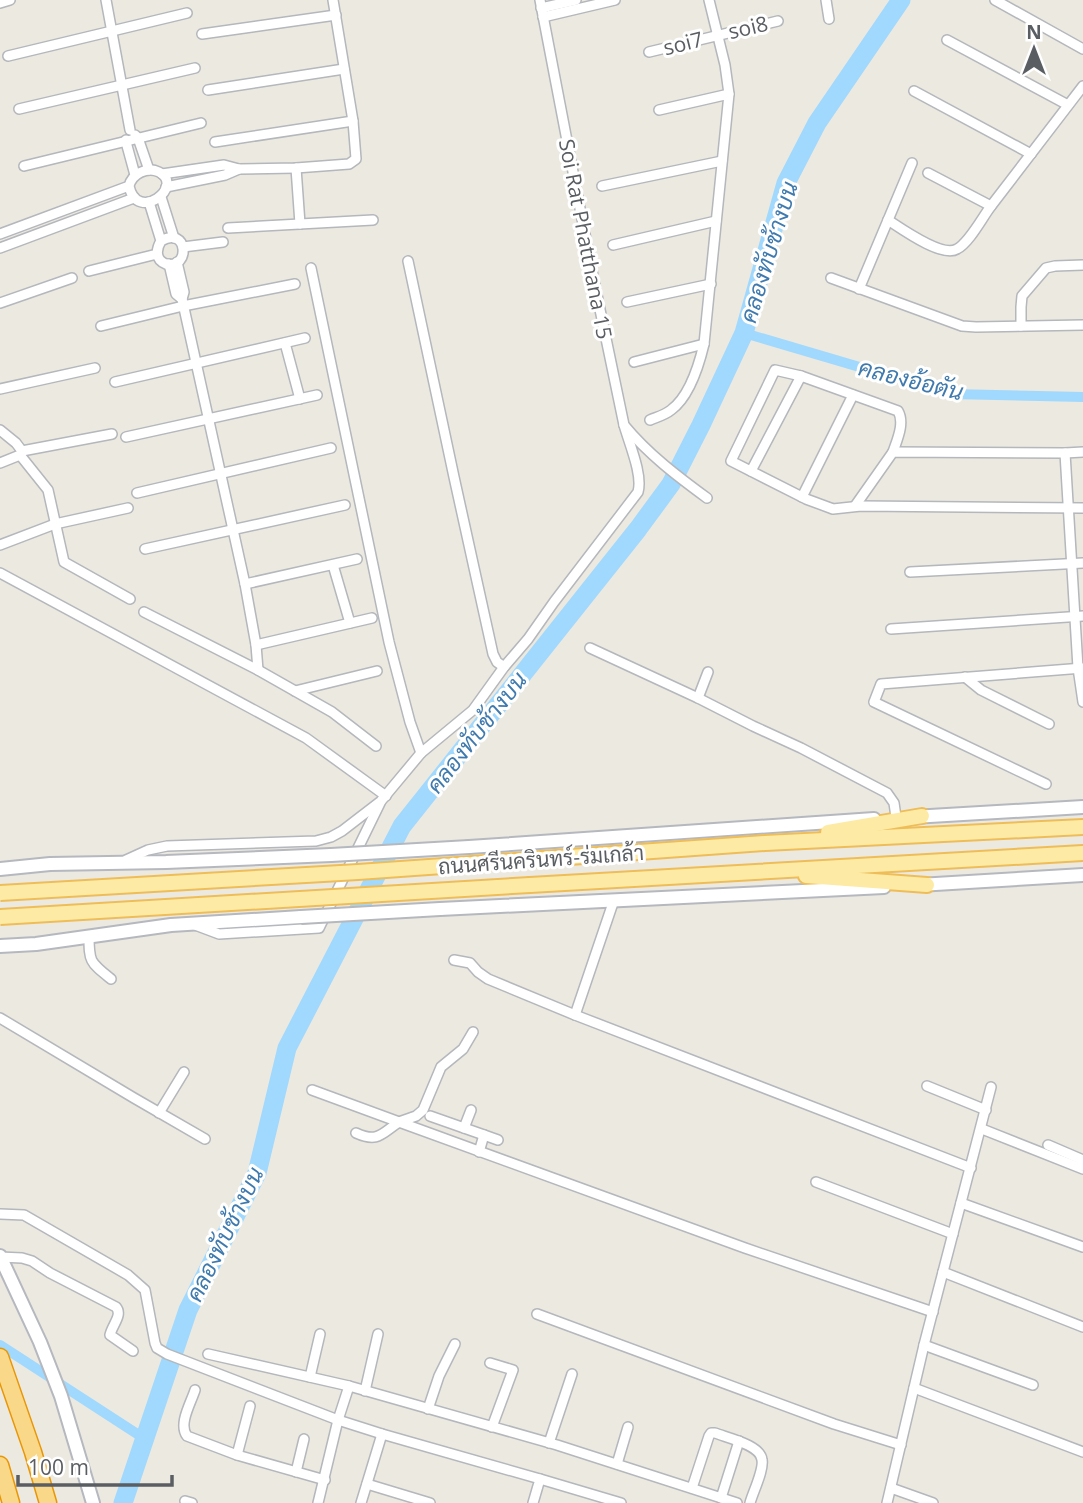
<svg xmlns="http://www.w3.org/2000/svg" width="1083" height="1503" viewBox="0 0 1083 1503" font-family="'Open Sans',Sarabun,sans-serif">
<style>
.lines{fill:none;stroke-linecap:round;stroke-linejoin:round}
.canal{stroke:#a0d9fd;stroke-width:10}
.river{stroke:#a0d9fd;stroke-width:19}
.minor-casing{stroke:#b4b7bb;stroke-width:12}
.secondary-casing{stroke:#b5b8be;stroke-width:16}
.primary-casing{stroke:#eebd59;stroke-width:18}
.motorway-casing{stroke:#e89605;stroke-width:19}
.minor{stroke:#fff;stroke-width:9}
.secondary{stroke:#fff;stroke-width:12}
.primary{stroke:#fdeba5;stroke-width:14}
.motorway{stroke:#fad88a;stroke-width:16}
.secondary-bridge-casing{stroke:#b5b8be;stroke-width:16;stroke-linecap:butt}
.primary-bridge-casing{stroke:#eebd59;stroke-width:18;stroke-linecap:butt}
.secondary-bridge{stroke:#fff;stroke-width:12}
.primary-bridge{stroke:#fdeba5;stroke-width:14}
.labels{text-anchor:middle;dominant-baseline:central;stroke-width:6;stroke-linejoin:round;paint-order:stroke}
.street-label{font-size:21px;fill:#5a5e62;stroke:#fff}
.water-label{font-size:23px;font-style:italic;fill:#3f7aae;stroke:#fff}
</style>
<rect width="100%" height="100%" fill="#ece9e1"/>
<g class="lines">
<!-- canal -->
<g class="canal">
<polyline points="744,333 951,394 1083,397"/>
<polyline points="0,1345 145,1439"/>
</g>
<!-- river -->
<polyline class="river" points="123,1503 188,1310 257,1173 287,1048 402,826 638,529 671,484 701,425 744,333 786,183 817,123 901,0"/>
<defs>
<g id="minor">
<polyline points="106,0 130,130"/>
<path d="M540,0L593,276L624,425C648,454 677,476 707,498"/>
<polyline points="826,0 829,19"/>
<polyline points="995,0 1083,49"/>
<polyline points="0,3 10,0"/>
<polyline points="541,8 576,0"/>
<polyline points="543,17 615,0"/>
<polyline points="202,34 336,15"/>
<polyline points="947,40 1068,105"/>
<polyline points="649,52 778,21"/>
<polyline points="8,56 187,13"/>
<polyline points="208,90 344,69"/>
<polyline points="914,91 1031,154"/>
<polyline points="19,109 195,68"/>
<polyline points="659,110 729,94"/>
<polyline points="135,135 138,138 149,170"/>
<polyline points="126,140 126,142 135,175"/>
<polyline points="215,142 353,121"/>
<polyline points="24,166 201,123"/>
<polyline points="296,168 300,224"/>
<polyline points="239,169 296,168 349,164 356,159 353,121 333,0"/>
<polyline points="928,173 991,206 1083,86"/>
<polyline points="162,174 224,165 239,169 225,175 166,187"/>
<polyline points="602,186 722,161"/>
<polyline points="161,197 174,238"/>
<path d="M149,202L161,241C156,249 155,260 166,264C191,270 188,225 161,241"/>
<path d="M888,220C902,229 942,258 957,249C969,243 982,218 991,206"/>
<polyline points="228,228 373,220"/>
<path d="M0,234L129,186C132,174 147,166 159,172C186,186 137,224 129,186"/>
<polyline points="613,245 716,221"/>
<polyline points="183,247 223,242"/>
<polyline points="0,248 134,198"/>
<polyline points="408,261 454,477 493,654 497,662 504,667"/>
<polyline points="169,264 176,294 182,299 184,292 177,262"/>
<polyline points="311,268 389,642 410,722 421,753"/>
<polyline points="89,271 157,254"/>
<polyline points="831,278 962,326 976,327 1083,325"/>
<polyline points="859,289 912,163"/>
<polyline points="182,299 245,584 256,645 258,670"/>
<polyline points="627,302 711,284"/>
<polyline points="0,303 72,278"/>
<polyline points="101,326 183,306 295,284"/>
<polyline points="1021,326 1021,307 1022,296 1046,268 1055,266 1083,265"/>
<polyline points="285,343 300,399"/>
<polyline points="634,362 704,344"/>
<polyline points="801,376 775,370 731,461 806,499 833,509 861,506 1083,508"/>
<polyline points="115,382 305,338"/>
<polyline points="0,389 95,368"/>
<path d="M650,420C657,417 665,415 671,410C689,397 699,365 704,344L729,94L725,65L709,0"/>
<polyline points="0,430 16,443 22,451"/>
<polyline points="126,437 317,395"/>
<polyline points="1083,452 1065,453 1078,668 1083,702"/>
<polyline points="20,455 48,490 64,562 130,599"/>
<polyline points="0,463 20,455 22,451 112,434"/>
<path d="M751,471L801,376L898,411C905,423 897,440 893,452"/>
<polyline points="137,493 331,448"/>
<polyline points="802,497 853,395"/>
<polyline points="855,506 893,452 1065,453"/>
<polyline points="0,545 55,524 128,508"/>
<polyline points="145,549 345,505"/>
<polyline points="333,565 350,623"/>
<polyline points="910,572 1083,563"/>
<polyline points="0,573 306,738 386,796"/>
<polyline points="245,584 357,559"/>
<polyline points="144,612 258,670 332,712 376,746"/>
<polyline points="891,629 1083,616"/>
<polyline points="256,645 372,618"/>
<polyline points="590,648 698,698 753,726 801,748 887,793 894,803 896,817"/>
<polyline points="965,677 981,690 1049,724"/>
<polyline points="295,691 377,671"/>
<polyline points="698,698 708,672"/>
<polyline points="1046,784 874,702 881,684 1083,668"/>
<path d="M126,860L148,850L167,846L316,841L331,837L342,831L381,801L421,753L473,710L504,667L528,639L554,602L638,492C643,475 629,443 624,425"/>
<polyline points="195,925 219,934 319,928 380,803"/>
<path d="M89,936C89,962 90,962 111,979"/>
<polyline points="454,960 470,963 478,972 488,979 575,1015 971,1168"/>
<polyline points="575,1015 614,900"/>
<polyline points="0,1018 134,1098 205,1139"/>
<polyline points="927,1086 986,1110"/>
<polyline points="312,1090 399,1122 416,1116 423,1110 441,1067 463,1049 473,1032"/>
<polyline points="159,1113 184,1072"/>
<polyline points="430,1116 484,1135"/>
<polyline points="464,1128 471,1110"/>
<polyline points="982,1129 1083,1169"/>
<path d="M356,1133C378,1143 381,1134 399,1122L745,1248L933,1312"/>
<polyline points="1048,1145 1083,1160"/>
<polyline points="479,1152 484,1135 498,1140"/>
<polyline points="816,1182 953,1234"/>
<polyline points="961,1203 1083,1247"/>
<polyline points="0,1214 24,1215 128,1275 145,1290 155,1343 157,1348 167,1354 338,1420 382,1434 540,1479 533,1503"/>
<path d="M0,1257L22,1258L32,1261L50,1273L116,1307C123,1315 112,1325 110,1335L133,1351"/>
<polyline points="943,1272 1083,1327"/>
<polyline points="537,1314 834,1424 901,1445"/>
<polyline points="924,1345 1033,1385"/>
<polyline points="208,1354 349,1386 557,1445 737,1503"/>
<polyline points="490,1363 513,1370 492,1427"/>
<polyline points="310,1377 320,1334"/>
<polyline points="914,1388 1083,1452"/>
<path d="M195,1390C191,1403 178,1424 187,1436L237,1455L325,1480"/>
<polyline points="365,1391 378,1334"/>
<polyline points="428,1409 439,1376 455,1344"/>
<polyline points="549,1443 572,1374"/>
<polyline points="237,1455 250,1406"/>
<polyline points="617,1464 628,1427"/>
<polyline points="296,1472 304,1439"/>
<polyline points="540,1479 621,1503"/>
<polyline points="367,1484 430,1503"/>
<path d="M692,1488L709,1436L711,1433H715C728,1438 761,1445 762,1460C764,1470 753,1492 750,1503"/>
<polyline points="891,1488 933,1503"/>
<polyline points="721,1498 739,1441"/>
<polyline points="185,1501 192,1503"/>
<polyline points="318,1503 338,1420 349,1386"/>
<polyline points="361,1503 382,1434"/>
<polyline points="887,1503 924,1345 991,1087"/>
</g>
<g id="secondary">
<polyline points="913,817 1083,807"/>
<polyline points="469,847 874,819"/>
<polyline points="0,869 50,864 166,862 331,855"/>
<polyline points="919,885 1083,875"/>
<polyline points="440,909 884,887"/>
<polyline points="0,946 36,944 171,925 301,917"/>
<polyline points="0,1256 40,1342 61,1396 93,1503"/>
</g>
<g id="primary">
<polyline points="828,832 922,816"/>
<polyline points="528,860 765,843 1083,827"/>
<polyline points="806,876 927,885"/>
<polyline points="530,885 1083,853"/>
</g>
<g id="motorway">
<polyline points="0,1357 33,1452 48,1503"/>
<polyline points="0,1465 11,1503"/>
</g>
</defs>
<!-- minor casing -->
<use href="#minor" class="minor-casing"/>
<!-- secondary casing -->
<use href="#secondary" class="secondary-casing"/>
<!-- primary casing -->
<use href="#primary" class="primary-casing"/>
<!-- motorway casing -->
<use href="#motorway" class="motorway-casing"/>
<!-- minor -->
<use href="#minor" class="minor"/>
<!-- secondary -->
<use href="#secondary" class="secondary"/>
<!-- primary -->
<use href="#primary" class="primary"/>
<!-- motorway -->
<use href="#motorway" class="motorway"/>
<defs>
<g id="secondary-bridge">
<polyline points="331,855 469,847"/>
<polyline points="301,917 440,909"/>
</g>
<g id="primary-bridge">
<polyline points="0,893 358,872 528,860"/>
<polyline points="0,917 530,885"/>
</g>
</defs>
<!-- secondary-bridge casing -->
<use href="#secondary-bridge" class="secondary-bridge-casing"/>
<!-- primary-bridge casing -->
<use href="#primary-bridge" class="primary-bridge-casing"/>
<!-- secondary-bridge -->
<use href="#secondary-bridge" class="secondary-bridge"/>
<!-- primary-bridge -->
<use href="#primary-bridge" class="primary-bridge"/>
</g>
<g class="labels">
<!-- street labels -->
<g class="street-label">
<text transform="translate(748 27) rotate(-13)">soi8</text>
<text transform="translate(683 43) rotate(-14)">soi7</text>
<text transform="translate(586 239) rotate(79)">Soi Rat Phatthana 15</text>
<text transform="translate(541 859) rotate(-4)">ถนนศรีนครินทร์-ร่มเกล้า</text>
</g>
<!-- water labels -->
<g class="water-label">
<text transform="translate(768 252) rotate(-73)">คลองทับช้างบน</text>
<text transform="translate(911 379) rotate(14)">คลองอ้อตัน</text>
<text transform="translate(476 732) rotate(-52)">คลองทับช้างบน</text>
<text transform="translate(224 1234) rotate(-64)">คลองทับช้างบน</text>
</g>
</g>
<!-- north arrow -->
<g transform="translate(1034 49)" stroke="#ffffff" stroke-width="5" paint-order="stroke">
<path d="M0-5L12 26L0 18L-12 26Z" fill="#5a5e62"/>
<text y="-10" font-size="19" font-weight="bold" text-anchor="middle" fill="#5a5e62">N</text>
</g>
<!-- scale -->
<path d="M18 1475v10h154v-10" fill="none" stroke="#5a5e62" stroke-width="3.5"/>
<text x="28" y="1475" font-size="21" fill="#5a5e62" stroke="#ffffff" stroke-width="5" paint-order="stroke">100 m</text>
</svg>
